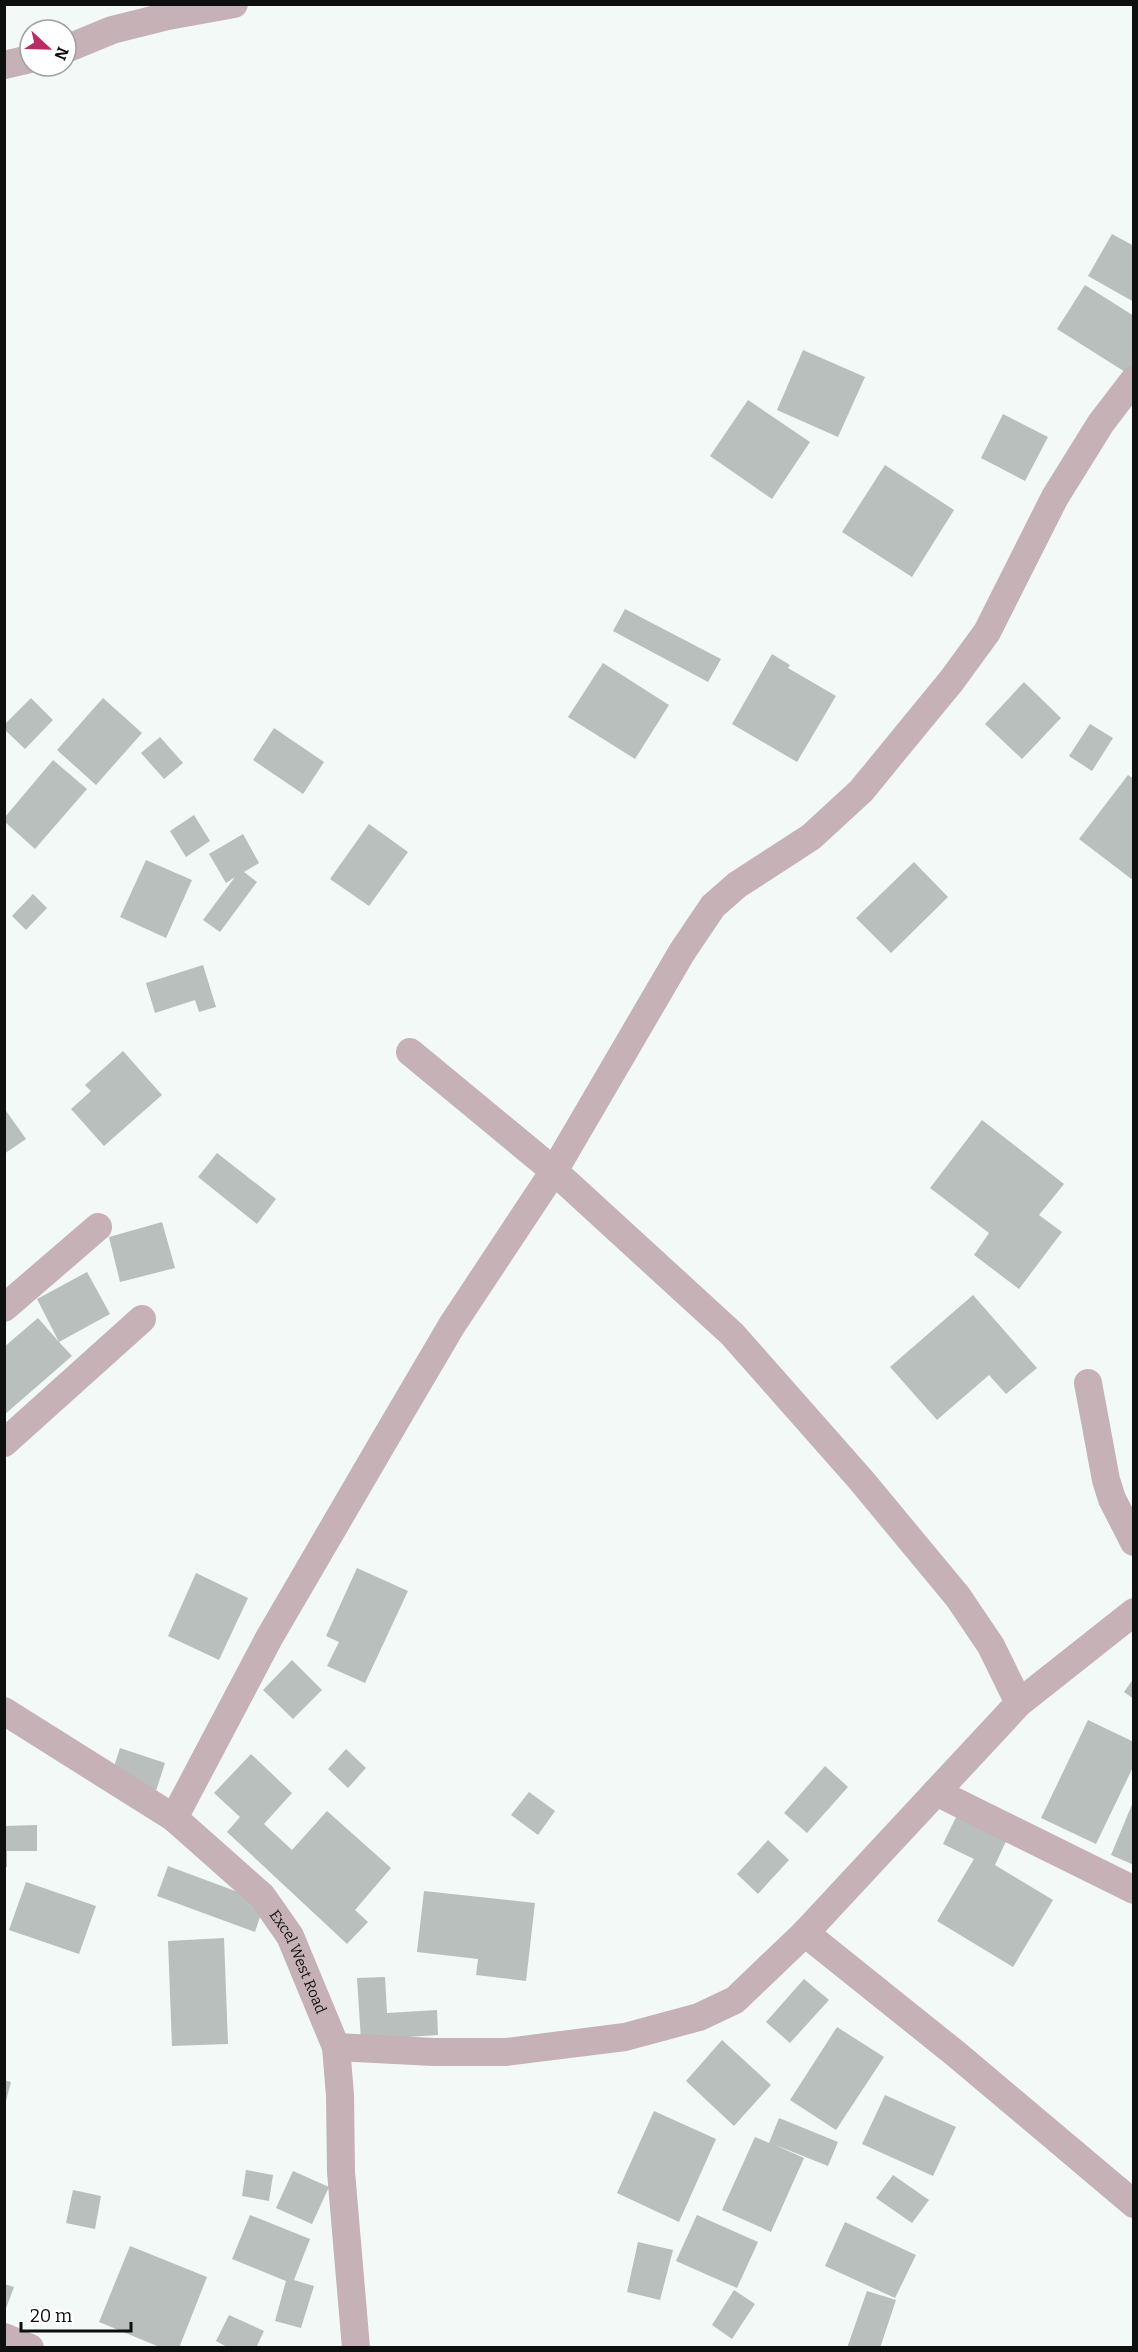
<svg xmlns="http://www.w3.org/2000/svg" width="1138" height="2352" viewBox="0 0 1138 2352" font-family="Bitter,serif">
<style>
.building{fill:#b8bfbc}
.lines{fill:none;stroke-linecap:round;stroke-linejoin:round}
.street{stroke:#c5b1b6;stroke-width:28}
.labels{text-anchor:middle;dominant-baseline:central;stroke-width:4.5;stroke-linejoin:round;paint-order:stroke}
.street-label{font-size:15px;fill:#0d100f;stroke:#fff}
</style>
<rect width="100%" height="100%" fill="#f2f9f7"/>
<!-- building -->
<g class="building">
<polygon points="1112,234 1134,246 1134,302 1088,276"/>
<polygon points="1085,285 1134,316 1134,369 1130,375 1057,329"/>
<polygon points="803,350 865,377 838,437 777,410"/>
<polygon points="748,400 810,442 772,499 710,456"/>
<polygon points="1003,414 1048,437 1025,481 981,458"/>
<polygon points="885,465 954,510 912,577 842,532"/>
<polygon points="625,609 721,659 708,682 613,631"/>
<polygon points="772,654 790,665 788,668 836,696 797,762 732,724"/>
<polygon points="603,663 669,705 635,759 568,717"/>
<polygon points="1024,682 1061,718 1022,759 985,724"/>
<polygon points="31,698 53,720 25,749 4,729 4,725"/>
<polygon points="103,698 142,733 96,785 57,750"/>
<polygon points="1090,724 1113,738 1092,771 1069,756"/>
<polygon points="274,728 324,762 303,794 253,760"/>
<polygon points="160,737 183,763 164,779 141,753"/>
<polygon points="53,760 87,789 35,849 5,822 5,817"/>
<polygon points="1128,775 1134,779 1134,881 1079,839"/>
<polygon points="194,815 210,841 186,857 170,831"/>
<polygon points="369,824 408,852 369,906 330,879"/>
<polygon points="243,834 259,863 244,872 257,882 220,932 203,920 235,877 226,883 209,854"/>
<polygon points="146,860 192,880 166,938 120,917"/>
<polygon points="914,862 948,897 891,953 856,918"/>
<polygon points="33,894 47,908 26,930 12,916"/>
<polygon points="203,965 216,1007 199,1012 195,1000 155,1013 146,983"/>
<polygon points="123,1051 162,1095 104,1146 71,1109 91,1091 85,1085"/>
<polygon points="4,1108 26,1139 4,1154"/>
<polygon points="982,1120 1064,1184 1039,1215 1062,1232 1019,1289 974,1255 989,1233 930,1188"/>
<polygon points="217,1153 276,1199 257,1224 198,1177"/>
<polygon points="162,1222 175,1268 120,1282 109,1237"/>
<polygon points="87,1272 110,1314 59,1342 72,1356 4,1415 4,1347 38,1318 59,1342 37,1299"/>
<polygon points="973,1295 1037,1368 1006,1394 989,1375 937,1420 890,1367"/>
<polygon points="357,1568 408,1591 365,1683 327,1666 339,1642 326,1636"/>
<polygon points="196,1573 248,1598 219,1660 168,1636"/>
<polygon points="292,1660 322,1690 293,1719 263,1690"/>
<polygon points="1134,1678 1134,1699 1124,1692"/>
<polygon points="1088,1720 1134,1742 1134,1765 1096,1844 1041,1818"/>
<polygon points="120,1748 165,1763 154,1797 109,1782"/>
<polygon points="346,1749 366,1768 348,1788 328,1769"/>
<polygon points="251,1754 292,1793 264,1824 292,1850 327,1811 391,1868 355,1910 368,1922 347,1944 227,1832 240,1817 214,1793"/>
<polygon points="825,1766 848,1787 807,1833 784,1813"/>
<polygon points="529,1792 555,1811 538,1835 511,1815"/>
<polygon points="1133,1802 1134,1802 1134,1865 1111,1855"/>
<polygon points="958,1813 1008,1837 995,1865 1053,1900 1013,1967 937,1921 974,1859 943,1844"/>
<polygon points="37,1825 37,1851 7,1851 7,1867 4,1867 4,1826"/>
<polygon points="768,1840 789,1860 758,1894 737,1874"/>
<polygon points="168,1866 265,1902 255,1932 157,1896"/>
<polygon points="26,1882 96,1906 79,1954 9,1930"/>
<polygon points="424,1891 535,1903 526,1981 476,1975 478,1959 417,1952"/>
<polygon points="224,1938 228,2044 172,2046 168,1941"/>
<polygon points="385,1977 387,2013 437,2010 438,2035 361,2040 357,1978"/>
<polygon points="804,1979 829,2000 790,2043 766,2022"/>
<polygon points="837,2027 884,2057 836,2130 790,2100"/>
<polygon points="722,2040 771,2085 734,2126 686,2081"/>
<polygon points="4,2080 11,2082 5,2105 4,2105"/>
<polygon points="885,2095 956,2127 933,2176 862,2144"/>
<polygon points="654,2111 716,2139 679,2222 617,2193"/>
<polygon points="779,2118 838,2142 828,2166 773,2144 804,2158 771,2232 722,2210 755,2137 769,2143"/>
<polygon points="246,2170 273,2175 269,2201 242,2196"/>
<polygon points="293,2171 329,2187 312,2224 276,2208"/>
<polygon points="893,2175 929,2200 912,2223 876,2198"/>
<polygon points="73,2190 101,2196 95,2229 66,2223"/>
<polygon points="250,2215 310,2239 294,2280 314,2286 301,2328 275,2321 286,2281 232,2259"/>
<polygon points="697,2215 758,2242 737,2288 676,2261"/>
<polygon points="845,2222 916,2255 895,2298 825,2266"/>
<polygon points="638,2242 673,2250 660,2300 627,2292"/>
<polygon points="130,2246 207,2277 179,2348 162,2348 99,2322"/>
<polygon points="4,2284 14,2287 5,2311 4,2311"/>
<polygon points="734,2290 755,2304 732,2339 712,2325"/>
<polygon points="867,2291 896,2300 880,2348 847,2348"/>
<polygon points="229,2315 264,2331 256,2348 229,2348 216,2341"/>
</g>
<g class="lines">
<!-- street -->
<g class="street">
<polyline points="66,49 112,30 168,16 234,4"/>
<polyline points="4,65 30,59"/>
<polyline points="410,1052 554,1171 732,1334 861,1480 958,1597 991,1646 1019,1703"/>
<polyline points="4,1308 98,1227"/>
<polyline points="1088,1383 1106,1480 1112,1499 1134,1542"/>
<polyline points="4,1443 142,1319"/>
<path id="s1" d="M4,1711L174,1818L262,1896L290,1936L336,2047L340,2095L341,2172L356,2348"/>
<polyline points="936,1792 1134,1890"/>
<polyline points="174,1818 269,1638 385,1439 452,1325 554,1171 682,952 713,906 737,885 811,837 861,791 952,680 987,632 1055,497 1101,423 1134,380"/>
<polyline points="805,1933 956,2054 1134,2204"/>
<polyline points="336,2047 434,2052 506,2052 625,2037 699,2017 735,2000 805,1933 1019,1703 1134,1612"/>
<polyline points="4,2337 30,2348"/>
</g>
</g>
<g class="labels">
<!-- street labels -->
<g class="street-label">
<text stroke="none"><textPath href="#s1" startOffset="394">Excel West Road</textPath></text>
</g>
</g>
<!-- border -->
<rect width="1138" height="2352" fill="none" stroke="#0d100f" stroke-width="12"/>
<!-- north arrow -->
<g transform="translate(48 48) rotate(112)"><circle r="28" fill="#ffffff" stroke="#9e9f9f" stroke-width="1.5"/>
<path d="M0-4.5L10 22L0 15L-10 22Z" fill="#b72c66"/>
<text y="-9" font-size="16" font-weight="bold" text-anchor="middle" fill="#0d100f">N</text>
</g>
<!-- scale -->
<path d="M21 2322v9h110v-9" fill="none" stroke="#0d100f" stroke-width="3"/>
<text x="30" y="2322" font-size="18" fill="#0d100f" stroke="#ffffff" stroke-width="4.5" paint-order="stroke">20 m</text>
</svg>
